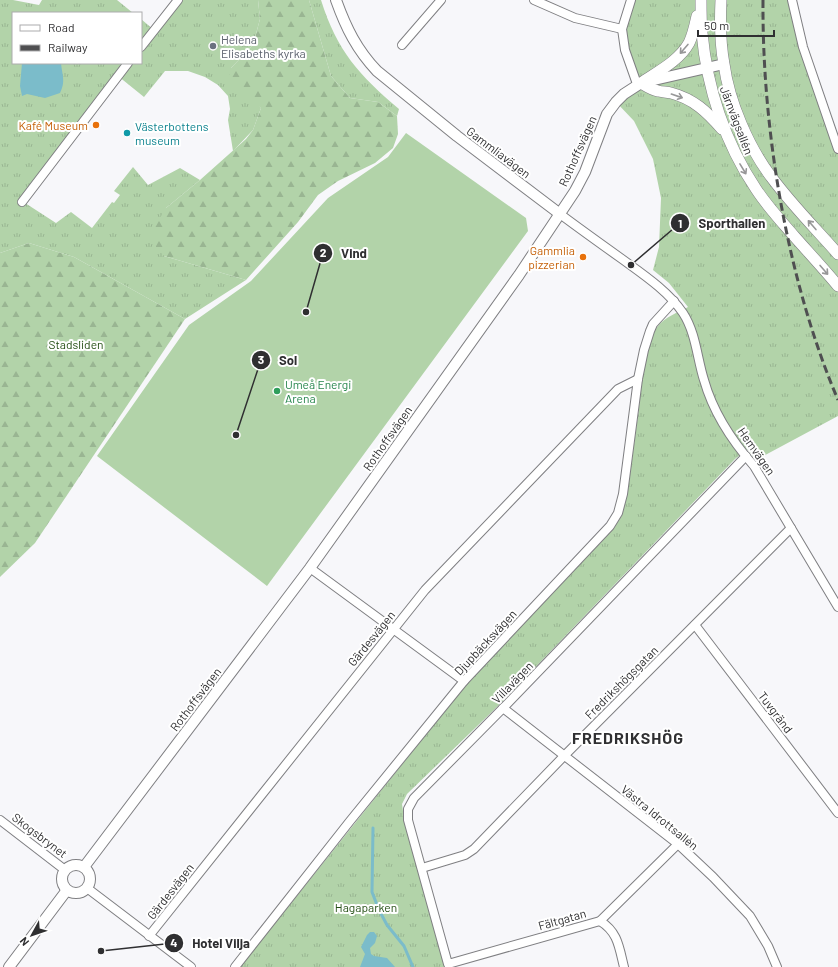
<svg xmlns="http://www.w3.org/2000/svg" width="838" height="967" viewBox="0 0 838 967" font-family="Barlow,sans-serif">
<style>
.grass{fill:url(#grass-tufts)}
.forest{fill:url(#forest-firs)}
.pitch{fill:#b2d3a9}
.water{fill:#7bbcca}
.lines{fill:none;stroke-linecap:round;stroke-linejoin:round}
.stream{stroke:#7bbcca;stroke-width:3}
.minor-casing{stroke:#7f7f82;stroke-width:10}
.tertiary-casing{stroke:#7f7f82;stroke-width:12}
.secondary-casing{stroke:#7f7f82;stroke-width:12}
.minor{stroke:#fff;stroke-width:8}
.tertiary{stroke:#fff;stroke-width:10}
.secondary{stroke:#fff;stroke-width:11}
.rail{stroke:#4f4f51;stroke-width:3;stroke-dasharray:8 4;stroke-linecap:butt}
.oneway{stroke:#979798}
.worship-dot{fill:#6b7280;stroke:#fff;stroke-width:1.5}
.food-dot{fill:#e8710a;stroke:#fff;stroke-width:1.5}
.culture-dot{fill:#0f9aa8;stroke:#fff;stroke-width:1.5}
.leisure-dot{fill:#2e9e5b;stroke:#fff;stroke-width:1.5}
.labels{text-anchor:middle;dominant-baseline:central;stroke-width:4;stroke-linejoin:round;paint-order:stroke}
.worship-label{font-size:12px;fill:#5b616d;stroke:#fff;text-anchor:start}
.street-label{font-size:12px;fill:#2f2f31;stroke:#fff}
.food-label{font-size:12px;fill:#c56008;stroke:#fff;text-anchor:end}
.culture-label{font-size:12px;fill:#0d838f;stroke:#fff;text-anchor:start}
.park-label{font-size:12px;fill:#244e14;stroke:#fff}
.leisure-label{font-size:12px;fill:#27864d;stroke:#fff;text-anchor:start}
.district-label{font-size:16px;font-weight:bold;letter-spacing:1px;fill:#303032;stroke:#fff}
.leader{fill:none;stroke:#2f2f31;stroke-width:1.5}
.callout-dot{fill:#2f2f31;stroke:#fff;stroke-width:1.5}
.mark-label{font-size:12px;text-anchor:middle;font-weight:bold;fill:#fff}
.callout-label{font-size:13px;text-anchor:middle;font-weight:bold;fill:#2f2f31;stroke:#fff;stroke-width:4;stroke-linejoin:round;paint-order:stroke}
</style>
<defs>
<pattern id="grass-tufts" width="24" height="20" patternUnits="userSpaceOnUse"><rect width="24" height="20" fill="#b2d3a9"/><path d="M3 7l-1-3M5 7V3M7 7l1-3M15 17l-1-3M17 17v-4M19 17l1-3" fill="none" stroke="#99b592"/></pattern>
<pattern id="forest-firs" width="22" height="20" patternUnits="userSpaceOnUse"><rect width="22" height="20" fill="#b2d3a9"/><path d="M5 1l3.5 6h-7zM16 11l3.5 6h-7z" fill="#99b592"/></pattern>
</defs>
<rect width="100%" height="100%" fill="#f7f7fa"/>
<!-- grass -->
<g class="grass">
<polygon points="0,0 13,0 39,5 42,0 117,0 133,13 13,13 13,63 141,63 141,19 154,30 178,0 258,0 260,19 253,45 231,68 261,108 253,130 233,151 228,120 230,109 228,96 218,85 205,77 188,71 165,71 144,97 118,76 22,201 56,223 71,212 92,228 112,202 114,203 120,195 114,191 133,167 148,185 180,168 200,180 166,208 164,256 246,280 185,319 74,257 29,243 0,253"/>
<path d="M309,0H321C337,51 359,75 399,109L397,116L378,102L350,98L331,76Z"/>
<path d="M631,0H792L838,149V416L756,460L747,449L735,459L501,703L407,794L402,804L404,818L445,967H240L467,683L614,528L622,515L627,496C631,467 635,437 639,408C641,388 646,343 657,327C665,317 677,313 688,307L669,283L653,270L659,247L661,198L653,159L634,121L616,102L637,84L622,29Z"/>
</g>
<!-- forest -->
<g class="forest">
<polygon points="258,0 309,0 331,76 350,98 378,102 397,116 398,134 393,148 375,163 338,181 318,195 298,222 246,280 164,256 156,247 154,228 166,208 200,180 246,139 253,130 261,108 228,81 231,68 253,45 260,19"/>
<polygon points="29,243 74,257 185,319 35,543 0,577 0,253"/>
</g>
<!-- pitch -->
<polygon class="pitch" points="406,133 526,218 528,231 267,586 97,456 189,325 251,281 328,198 388,157"/>
<!-- water -->
<g class="water">
<path d="M22,63H61C62,75 66,81 60,93L45,98L27,94L22,96L20,86Z"/>
<polygon points="370,932 374,932 377,936 375,943 370,948 371,954 374,956 387,958 395,967 360,967 365,954 361,947 367,935"/>
</g>
<g class="lines">
<!-- stream -->
<polyline class="stream" points="373,828 372,892 379,910 387,925 404,946 413,967"/>
<defs>
<g id="minor">
<polyline points="534,0 575,18 622,29"/>
<polyline points="631,0 622,29 625,50 637,84"/>
<polyline points="792,0 803,47 838,149"/>
<polyline points="402,45 441,0"/>
<polyline points="141,47 178,0"/>
<polyline points="22,202 128,63"/>
<path d="M560,214C580,229 601,244 622,259C644,275 668,291 683,313C696,333 697,358 704,380C713,412 732,441 754,466L838,607"/>
<polyline points="310,568 464,681"/>
<polyline points="695,625 838,813"/>
<polyline points="503,708 678,844 713,877 750,916 768,946 777,967"/>
<polyline points="0,820 65,870"/>
<polyline points="678,844 600,921 448,964 408,820 408,809 414,798 508,703 746,456"/>
<polyline points="422,868 465,855 474,849 564,756 791,528"/>
<polyline points="87,888 191,967"/>
<path d="M600,921C618,932 619,947 624,967"/>
<polyline points="149,936 425,590 618,389 638,379"/>
<polyline points="235,967 350,821 464,681 610,526 618,513 623,494 638,379 644,350 650,331 653,324 674,301"/>
</g>
<g id="tertiary">
<path d="M336,0C346,28 357,50 377,71L457,136L560,214"/>
<circle cx="76" cy="879" r="14"/>
<polyline points="84,867 310,568 519,275 575,191 585,172 607,114 616,102 624,94 641,83 724,64"/>
<polyline points="9,967 67,890"/>
</g>
<g id="secondary">
<path d="M701,0C701,11 701,22 702,33C707,88 725,143 756,189C767,206 781,221 794,236C809,253 824,269 838,286"/>
<path d="M721,0C720,21 720,43 724,64C729,102 749,148 772,178C792,205 816,229 838,254"/>
<path d="M697,16C695,25 693,35 689,43C679,61 657,72 641,83C646,86 652,90 658,91C662,92 667,92 671,93C694,99 707,112 722,129"/>
</g>
</defs>
<!-- minor casing -->
<use href="#minor" class="minor-casing"/>
<!-- tertiary casing -->
<use href="#tertiary" class="tertiary-casing"/>
<!-- secondary casing -->
<use href="#secondary" class="secondary-casing"/>
<!-- minor -->
<use href="#minor" class="minor"/>
<!-- tertiary -->
<use href="#tertiary" class="tertiary"/>
<!-- secondary -->
<use href="#secondary" class="secondary"/>
<!-- rail -->
<path class="rail" d="M763,0C762,130 787,280 838,400"/>
</g>
<!-- one-way arrows -->
<defs><path id="oneway-shaft" d="M-6 0H5M1.5-3L5.5 0L1.5 3" fill="none" stroke-width="1.6" stroke-linecap="round" stroke-linejoin="round"/></defs>
<g class="oneway">
<use href="#oneway-shaft" transform="translate(684 49) rotate(131)"/>
<use href="#oneway-shaft" transform="translate(677 96) rotate(19)"/>
<use href="#oneway-shaft" transform="translate(743 169) rotate(59)"/>
<use href="#oneway-shaft" transform="translate(812 225) rotate(-131)"/>
<use href="#oneway-shaft" transform="translate(824 270) rotate(49)"/>
</g>
<!-- markers -->
<circle class="worship-dot" cx="213" cy="46" r="4"/>
<g class="food-dot">
<circle cx="96" cy="125" r="4"/>
<circle cx="583" cy="257" r="4"/>
</g>
<circle class="culture-dot" cx="127" cy="133" r="4"/>
<circle class="leisure-dot" cx="277" cy="391" r="4"/>
<g class="labels">
<!-- worship labels -->
<g class="worship-label">
<text x="221" y="39">Helena<tspan x="221" dy="14">Elisabeths kyrka</tspan></text>
</g>
<!-- street labels -->
<g class="street-label">
<text transform="translate(737 120) rotate(69)">Järnvägsallén</text>
<text transform="translate(577 151) rotate(-66)">Rothoffsvägen</text>
<text transform="translate(499 152) rotate(37)">Gammliavägen</text>
<text transform="translate(387 438) rotate(-55)">Rothoffsvägen</text>
<text transform="translate(757 451) rotate(55)">Hemvägen</text>
<text transform="translate(371 638) rotate(-51)">Gärdesvägen</text>
<text transform="translate(485 642) rotate(-47)">Djupbäcksvägen</text>
<text transform="translate(512 682) rotate(-46)">Villavägen</text>
<text transform="translate(621 682) rotate(-45)">Fredrikshögsgatan</text>
<text transform="translate(195 699) rotate(-53)">Rothoffsvägen</text>
<text transform="translate(776 712) rotate(53)">Tuvgränd</text>
<text transform="translate(660 817) rotate(39)">Västra Idrottsallén</text>
<text transform="translate(40 835) rotate(37)">Skogsbrynet</text>
<text transform="translate(170 891) rotate(-52)">Gärdesvägen</text>
<text transform="translate(562 919) rotate(-16)">Fältgatan</text>
</g>
<!-- food labels -->
<g class="food-label">
<text x="88" y="125">Kafé Museum</text>
<text x="575" y="250">Gammlia<tspan x="575" dy="14">pizzerian</tspan></text>
</g>
<!-- culture labels -->
<g class="culture-label">
<text x="135" y="126">Västerbottens<tspan x="135" dy="14">museum</tspan></text>
</g>
<!-- park labels -->
<g class="park-label">
<text x="76" y="344">Stadsliden</text>
<text x="366" y="907">Hagaparken</text>
</g>
<!-- leisure labels -->
<g class="leisure-label">
<text x="285" y="384">Umeå Energi<tspan x="285" dy="14">Arena</tspan></text>
</g>
<!-- district labels -->
<g class="district-label">
<text x="628" y="737">FREDRIKSHÖG</text>
</g>
</g>
<!-- callouts -->
<path class="leader" d="M631 265L680 223M306 312L323 253M236 435L261 360M101 951L174 943"/>
<g class="callout-dot">
<circle cx="631" cy="265" r="4"/>
<circle cx="306" cy="312" r="4"/>
<circle cx="236" cy="435" r="4"/>
<circle cx="101" cy="951" r="4"/>
<circle cx="680" cy="223" r="10"/>
<circle cx="323" cy="253" r="10"/>
<circle cx="261" cy="360" r="10"/>
<circle cx="174" cy="943" r="10"/>
</g>
<g class="mark-label">
<text x="680" y="228">1</text>
<text x="323" y="257">2</text>
<text x="261" y="364">3</text>
<text x="174" y="947">4</text>
</g>
<g class="callout-label">
<text x="732" y="228">Sporthallen</text>
<text x="354" y="258">Vind</text>
<text x="288" y="365">Sol</text>
<text x="221" y="948">Hotel Vilja</text>
</g>
<!-- legend -->
<rect x="12" y="12" width="130" height="52" fill="#ffffff" stroke="#acacad"/>
<rect x="20" y="25" width="20" height="6" fill="#ffffff" stroke="#acacad"/>
<text x="48" y="32" font-size="12" fill="#2f2f31">Road</text>
<rect x="20" y="45" width="20" height="6" fill="#4f4f51" stroke="#acacad"/>
<text x="48" y="52" font-size="12" fill="#2f2f31">Railway</text>
<!-- north arrow -->
<g transform="translate(32 935) rotate(230)" stroke="#ffffff" stroke-width="3" paint-order="stroke">
<path d="M0-3L7 15L0 10L-7 15Z" fill="#2f2f31"/>
<text y="-6" font-size="11" font-weight="bold" text-anchor="middle" fill="#2f2f31">N</text>
</g>
<!-- scale -->
<path d="M698 30v6h76v-6" fill="none" stroke="#2f2f31" stroke-width="2"/>
<text x="704" y="30" font-size="12" fill="#2f2f31" stroke="#ffffff" stroke-width="3" paint-order="stroke">50 m</text>
</svg>
